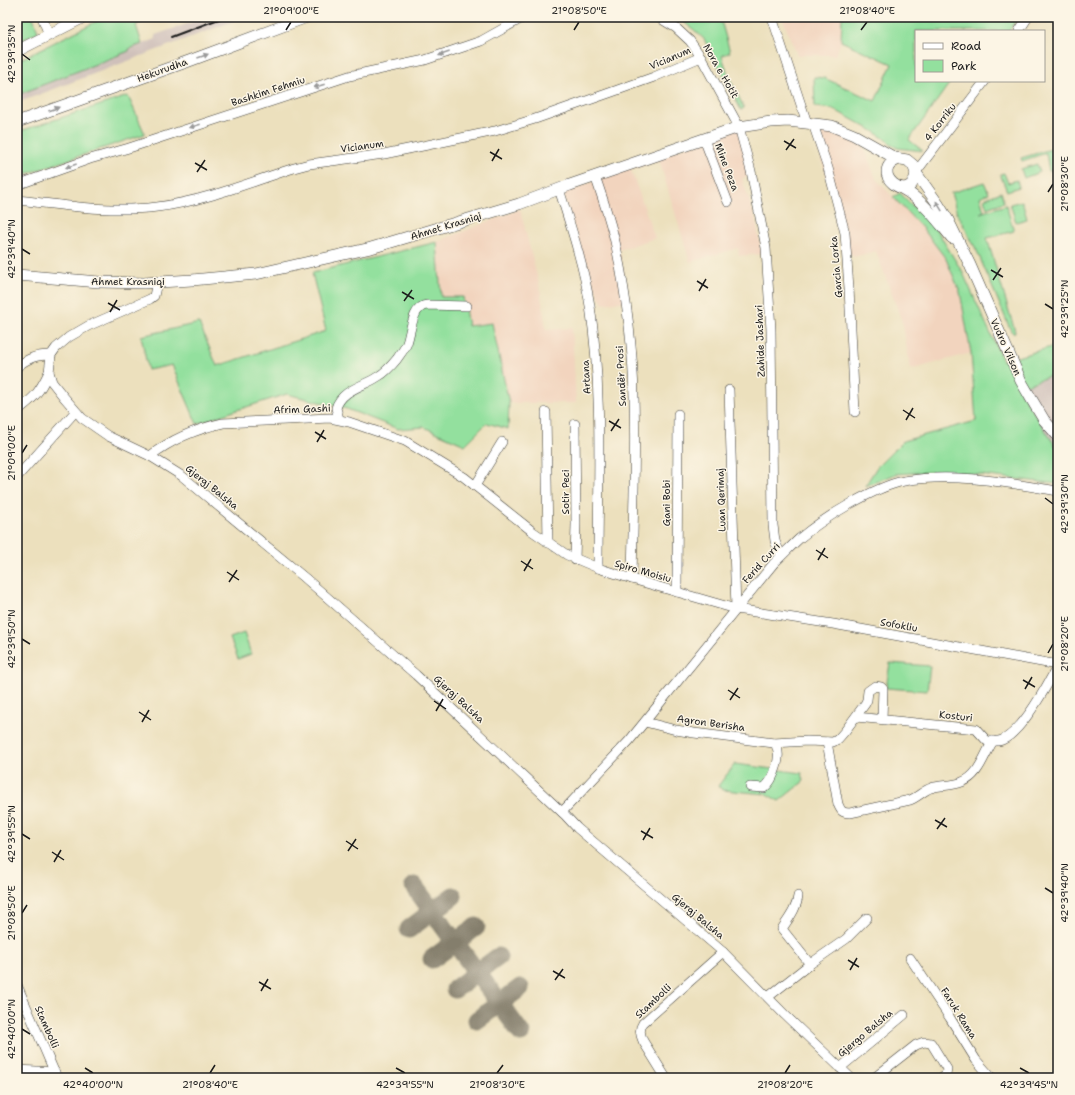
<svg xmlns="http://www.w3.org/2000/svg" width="1075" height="1095" viewBox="0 0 1075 1095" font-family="'Shantell Sans',sans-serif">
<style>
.built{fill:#f2d4be}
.industrial{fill:#cfc0ba}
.green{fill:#93e09e;stroke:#587e5d}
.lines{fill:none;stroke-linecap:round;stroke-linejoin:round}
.taxiway{stroke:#847e6c;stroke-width:19}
.minor-casing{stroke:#3b3934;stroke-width:10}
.major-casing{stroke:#3b3934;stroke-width:12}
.minor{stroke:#fff;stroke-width:9}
.major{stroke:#fff;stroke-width:11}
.rail{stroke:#1c1c1c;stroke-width:2}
.oneway{fill:#999}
.ticks{fill:none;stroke:#1c1c1c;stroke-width:1.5}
.labels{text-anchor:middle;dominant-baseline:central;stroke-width:3;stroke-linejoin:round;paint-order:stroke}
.street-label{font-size:10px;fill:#1c1c1c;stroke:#fcf5e5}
.neatline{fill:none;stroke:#1c1c1c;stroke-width:1.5}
.ticks-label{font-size:10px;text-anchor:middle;fill:#1c1c1c}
</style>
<rect width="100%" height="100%" fill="#fcf5e5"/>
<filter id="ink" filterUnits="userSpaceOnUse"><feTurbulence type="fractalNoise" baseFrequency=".025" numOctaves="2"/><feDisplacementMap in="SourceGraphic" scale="8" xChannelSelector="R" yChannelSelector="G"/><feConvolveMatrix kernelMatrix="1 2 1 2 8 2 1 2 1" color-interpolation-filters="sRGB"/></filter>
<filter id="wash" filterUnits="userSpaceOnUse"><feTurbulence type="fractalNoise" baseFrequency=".012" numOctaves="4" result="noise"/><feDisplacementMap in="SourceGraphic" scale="16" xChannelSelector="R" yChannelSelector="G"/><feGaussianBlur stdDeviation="0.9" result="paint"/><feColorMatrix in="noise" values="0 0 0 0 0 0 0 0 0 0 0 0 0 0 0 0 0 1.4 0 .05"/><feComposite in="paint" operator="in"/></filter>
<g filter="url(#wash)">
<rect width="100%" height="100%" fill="#ece0bd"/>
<!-- built -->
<g class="built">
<polygon points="782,17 842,17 841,41 836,55 797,55"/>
<polygon points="813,124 861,139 876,179 924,230 946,259 960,292 971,353 910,370 903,324 876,251 854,257 845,248 845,233 811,126"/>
<polygon points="739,127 751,171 747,176 742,179 755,217 762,254 739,256 738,248 690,262 659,160 631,170 655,238 619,250 629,301 603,304 586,271 563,193"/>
<polygon points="520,209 540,288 546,330 572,328 576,403 509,403 492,323 468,326 441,297 437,242"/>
</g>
<!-- industrial -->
<g class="industrial">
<polygon points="219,17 244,17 17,103 17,95 129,51 129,49 156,39 155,35 202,19 203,23"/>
<polygon points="1058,373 1058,450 1018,388"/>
</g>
<!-- green -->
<g class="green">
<polygon points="17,17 33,17 38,32 17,43"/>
<polygon points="105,17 140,17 142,22 136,25 142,44 129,49 129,51 17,95 17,61"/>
<polygon points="677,17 720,17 730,52 722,56 729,77 744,108 741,110 704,39 693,29"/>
<polygon points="842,17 1018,17 1009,31 916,31 916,81 951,81 909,140 923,151 897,148 875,132 833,109 815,107 814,77 824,78 875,101 892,64 841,41"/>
<polygon points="128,96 145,134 26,174 17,147 17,132"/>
<polygon points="1058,147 1058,171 1049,171 1046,153 1022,161 1021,158"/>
<polygon points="1037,164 1040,172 1024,178 1021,169"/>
<polygon points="1004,173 1008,183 1017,180 1019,187 1007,191 1000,174"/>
<polygon points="984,182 989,193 980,197 984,211 980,213 1006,205 1014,231 987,238 1014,328 1015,332 1014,334 1011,331 977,251 957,213 951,193"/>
<polygon points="1001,192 1004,202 987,208 984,199"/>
<polygon points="900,193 938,232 963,273 1003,361 1058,345 1058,373 1018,388 1058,450 1058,484 945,471 896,474 865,486 877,467 903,441 976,421 971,353 960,292 946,259 924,230 893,197"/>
<polygon points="1022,201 1027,219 1016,222 1010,204"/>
<polygon points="437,242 441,297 463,297 468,326 492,323 509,403 508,429 487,423 465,445 424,427 398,429 347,409 287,394 237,410 197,424 172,365 148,370 141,336 199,323 217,366 326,331 312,273"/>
<polygon points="244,633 251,654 238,659 230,638"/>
<polygon points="890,663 930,666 927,691 886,688"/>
<polygon points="735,764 802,773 804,781 779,801 766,794 723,790 718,786"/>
</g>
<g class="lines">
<!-- taxiway -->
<g class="taxiway">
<polyline points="414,886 521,1033"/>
<polyline points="409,929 453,896"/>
<polyline points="432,959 476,927"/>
<polyline points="455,989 498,957"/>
<polyline points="477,1020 520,988"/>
</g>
</g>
</g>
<g filter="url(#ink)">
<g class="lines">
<defs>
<g id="minor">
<polyline points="42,17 49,35"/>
<polyline points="658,17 676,28 690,41 701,57 739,127 751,171 766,248 771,330 773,525 775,541 781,556"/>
<polyline points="772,17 807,123"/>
<polyline points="1019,31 1028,17"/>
<polyline points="813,124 828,168 845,233 849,288 855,412"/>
<polyline points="704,139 728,202"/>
<polyline points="916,172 985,81"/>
<path d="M595,176C603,199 611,222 616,246C626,295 633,347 634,397C636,458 633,519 632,579"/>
<polyline points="17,185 90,159 129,148 349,76 425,60 481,41 524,17"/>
<path d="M559,189C571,227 584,267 590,306C603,392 598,481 598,568"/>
<path d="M17,200C63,205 111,213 157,207C204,201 249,183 294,168L309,164L384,154L495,131L535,119L612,92L654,77L701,57"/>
<polyline points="157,282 154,296 150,299 88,326 69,337 56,348 51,355 49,372 52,382 63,396 82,418 108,436 150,456 182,476 305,578 416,675 565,815 577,828 723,952 785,1015 851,1078"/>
<path d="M17,367C28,358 36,355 51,355"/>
<polyline points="729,390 736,609"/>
<path d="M17,411C35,397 39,393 49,372"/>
<polyline points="546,412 548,543"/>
<path d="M339,419L336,408C342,389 365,386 379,376C386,372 392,365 397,359C400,354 405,349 407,343C411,332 412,306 427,305L467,306"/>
<path d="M150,456C172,439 196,429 223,423L330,418L349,422L405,441L464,477L532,531L567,555L598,568L632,579L736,609L833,624L1058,665C1048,684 1022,732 1002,740C998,742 991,741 987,741L976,729L856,717"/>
<polyline points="17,477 75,412"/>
<polyline points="475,486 502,442"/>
<polyline points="575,560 576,524 575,424"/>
<polyline points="677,592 678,414"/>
<path d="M645,722L676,730L694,733L774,743C784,753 774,780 764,788L750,787"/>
<path d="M827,742L838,804C841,811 842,813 850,813L910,800C918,797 924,790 931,788C941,785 953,786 962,782C979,776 984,755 993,741"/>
<polyline points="774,743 807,741 833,742 838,739 845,731 865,704 867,700 868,691 875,686 881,687 883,689 882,719"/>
<path d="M562,812L629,741L774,563C783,555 791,546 800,538C824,518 874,487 904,481C954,472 1008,483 1058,491"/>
<path d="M798,896C797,908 789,918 782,929L810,964"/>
<polyline points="910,958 950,1018 976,1060 992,1078"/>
<polyline points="17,985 57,1078"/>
<polyline points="768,997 810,964 846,939 867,918"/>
<polyline points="840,1068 904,1015"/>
<polyline points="17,1070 55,1072"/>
<path d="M666,1078L643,1041C640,1034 639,1029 643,1023L723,952"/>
<polyline points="874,1078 916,1045 924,1042 931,1043 947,1069 946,1075 942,1078"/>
</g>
<g id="major">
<polyline points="17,51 84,17"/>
<polyline points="17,122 189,61 307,17"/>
<path d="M899,159C866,171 911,208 916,173"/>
<path d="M901,188C922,199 937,220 952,238"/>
<polyline points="17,275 99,282 144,283 192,280 256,274 371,248 519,204 570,185 739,127 771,122 788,121 832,126 854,135 895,158 907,160 913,165 916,173 938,204 948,220 970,265 1021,381 1032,400 1044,420 1058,436"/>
</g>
</defs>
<!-- minor casing -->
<use href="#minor" class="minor-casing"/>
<!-- major casing -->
<use href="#major" class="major-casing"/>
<!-- minor -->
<use href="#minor" class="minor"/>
<!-- major -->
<use href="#major" class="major"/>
<!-- rail -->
<polyline class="rail" points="171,37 224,17"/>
</g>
<!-- one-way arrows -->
<defs><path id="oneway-solid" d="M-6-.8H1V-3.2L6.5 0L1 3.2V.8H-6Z"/></defs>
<g class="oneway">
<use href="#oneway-solid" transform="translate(444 54) rotate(161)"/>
<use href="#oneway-solid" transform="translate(203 56) rotate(-20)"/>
<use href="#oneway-solid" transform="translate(319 86) rotate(162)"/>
<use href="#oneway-solid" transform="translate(54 109) rotate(-20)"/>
<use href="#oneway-solid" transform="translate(195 126) rotate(162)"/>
<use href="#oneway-solid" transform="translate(71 166) rotate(161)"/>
<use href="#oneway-solid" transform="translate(939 206) rotate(-122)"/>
</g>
</g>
<!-- ticks -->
<path class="ticks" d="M286,30L291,22M574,30L579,22M861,30L867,22M22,54L30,60M784,141L796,148M786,150L794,139M490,152L502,159M492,161L499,149M195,163L207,170M197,172L205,160M1048,192L1053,184M22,249L30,254M991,270L1003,277M993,280L1001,268M697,281L708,288M699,291L706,279M402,292L414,299M404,301L412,290M108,303L120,310M1045,304L1053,309M110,312L117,300M903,410L915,418M906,420L913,408M609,421L621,428M611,431L619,419M315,432L326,439M317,442L324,430M22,453L27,445M1045,498L1053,504M816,550L828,558M818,560L825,548M521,561L533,569M524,571L531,559M227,572L239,580M229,582L237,570M22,639L30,644M1048,653L1053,644M1023,680L1035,687M1025,689L1032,677M728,690L740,698M730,700L738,688M434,701L446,709M436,711L443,699M139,712L151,720M142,722L149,710M935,820L947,827M937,829L945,818M641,831L653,838M22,834L30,839M643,840L650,828M346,841L358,849M348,851L356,839M52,852L64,860M54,862L61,850M1045,888L1053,893M22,913L27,905M848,960L859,967M850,970L857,958M553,971L565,978M555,980L563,969M259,982L271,989M261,991L268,979M22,1029L30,1034M85,1068L93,1073M396,1068L405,1073M1020,1068L1029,1073M210,1073L215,1065M497,1073L503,1065M785,1073L790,1065"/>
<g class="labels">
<!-- street labels -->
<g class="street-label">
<text transform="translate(670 58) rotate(-23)">Vicianum</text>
<text transform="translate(162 70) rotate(-20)">Hekurudha</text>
<text transform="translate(721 71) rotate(60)">Nora e Hotit</text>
<text transform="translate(268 91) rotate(-18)">Bashkim Fehmiu</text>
<text transform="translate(940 122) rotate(-52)">4 Korriku</text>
<text transform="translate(362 146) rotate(-8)">Vicianum</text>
<text transform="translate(727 167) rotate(69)">Mine Peza</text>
<text transform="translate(446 226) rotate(-17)">Ahmet Krasniqi</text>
<text transform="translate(836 267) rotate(-95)">Garcia Lorka</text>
<text x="128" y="281">Ahmet Krasniqi</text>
<text transform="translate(760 341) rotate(-92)">Zahide Jashari</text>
<text transform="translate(1006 347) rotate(66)">Vudro Vilson</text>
<text transform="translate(621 376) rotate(-93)">Sandër Prosi</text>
<text transform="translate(586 377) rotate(-93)">Artana</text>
<text transform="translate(302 409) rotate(-2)">Afrim Gashi</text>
<text transform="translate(212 487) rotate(39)">Gjergj Balsha</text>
<text transform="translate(565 492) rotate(-90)">Sotir Peci</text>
<text transform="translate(721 500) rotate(-92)">Luan Qerimaj</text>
<text transform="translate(666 503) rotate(-90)">Gani Bobi</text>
<text transform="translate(761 563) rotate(-48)">Ferid Curri</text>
<text transform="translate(643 571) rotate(16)">Spiro Moisiu</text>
<text transform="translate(899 625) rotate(10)">Sofokliu</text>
<text transform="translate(459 699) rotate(43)">Gjergj Balsha</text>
<text transform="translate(956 716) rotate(6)">Kosturi</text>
<text transform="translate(711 723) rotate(8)">Agron Berisha</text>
<text transform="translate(698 916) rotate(40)">Gjergj Balsha</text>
<text transform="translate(653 1001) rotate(-43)">Stambolli</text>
<text transform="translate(959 1013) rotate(58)">Faruk Rama</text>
<text transform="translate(47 1027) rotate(66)">Stambolli</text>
<text transform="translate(865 1033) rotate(-40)">Gjergo Balsha</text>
</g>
</g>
<!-- margin -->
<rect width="1075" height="1095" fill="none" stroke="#fcf5e5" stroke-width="44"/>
<!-- legend -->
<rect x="915" y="30" width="130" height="52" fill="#fcf5e5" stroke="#a29e95"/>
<rect x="923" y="43" width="20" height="6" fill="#ffffff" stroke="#a29e95"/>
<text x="951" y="50" font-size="12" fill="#1c1c1c">Road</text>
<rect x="923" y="60" width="20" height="12" fill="#93e09e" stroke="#a29e95"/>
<text x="951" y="70" font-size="12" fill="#1c1c1c">Park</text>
<rect x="22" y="22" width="1031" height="1051" class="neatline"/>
<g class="ticks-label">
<text x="291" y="14">21°09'00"E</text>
<text x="579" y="14">21°08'50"E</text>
<text x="867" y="14">21°08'40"E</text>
<text transform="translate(11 54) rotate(-90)" y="4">42°39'35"N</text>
<text transform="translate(1064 184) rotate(-90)" y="4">21°08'30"E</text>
<text transform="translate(11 249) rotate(-90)" y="4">42°39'40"N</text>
<text transform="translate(1064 309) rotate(-90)" y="4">42°39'25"N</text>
<text transform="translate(11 453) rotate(-90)" y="4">21°09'00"E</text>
<text transform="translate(1064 504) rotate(-90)" y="4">42°39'30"N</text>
<text transform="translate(11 639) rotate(-90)" y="4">42°39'50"N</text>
<text transform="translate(1064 644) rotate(-90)" y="4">21°08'20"E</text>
<text transform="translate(11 834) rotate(-90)" y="4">42°39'55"N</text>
<text transform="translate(1064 893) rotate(-90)" y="4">42°39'40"N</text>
<text transform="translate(11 913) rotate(-90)" y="4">21°08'50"E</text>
<text transform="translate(11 1029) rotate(-90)" y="4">42°40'00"N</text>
<text x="93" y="1088">42°40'00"N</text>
<text x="210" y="1088">21°08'40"E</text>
<text x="405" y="1088">42°39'55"N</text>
<text x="497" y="1088">21°08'30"E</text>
<text x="785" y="1088">21°08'20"E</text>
<text x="1029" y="1088">42°39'45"N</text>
</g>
</svg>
